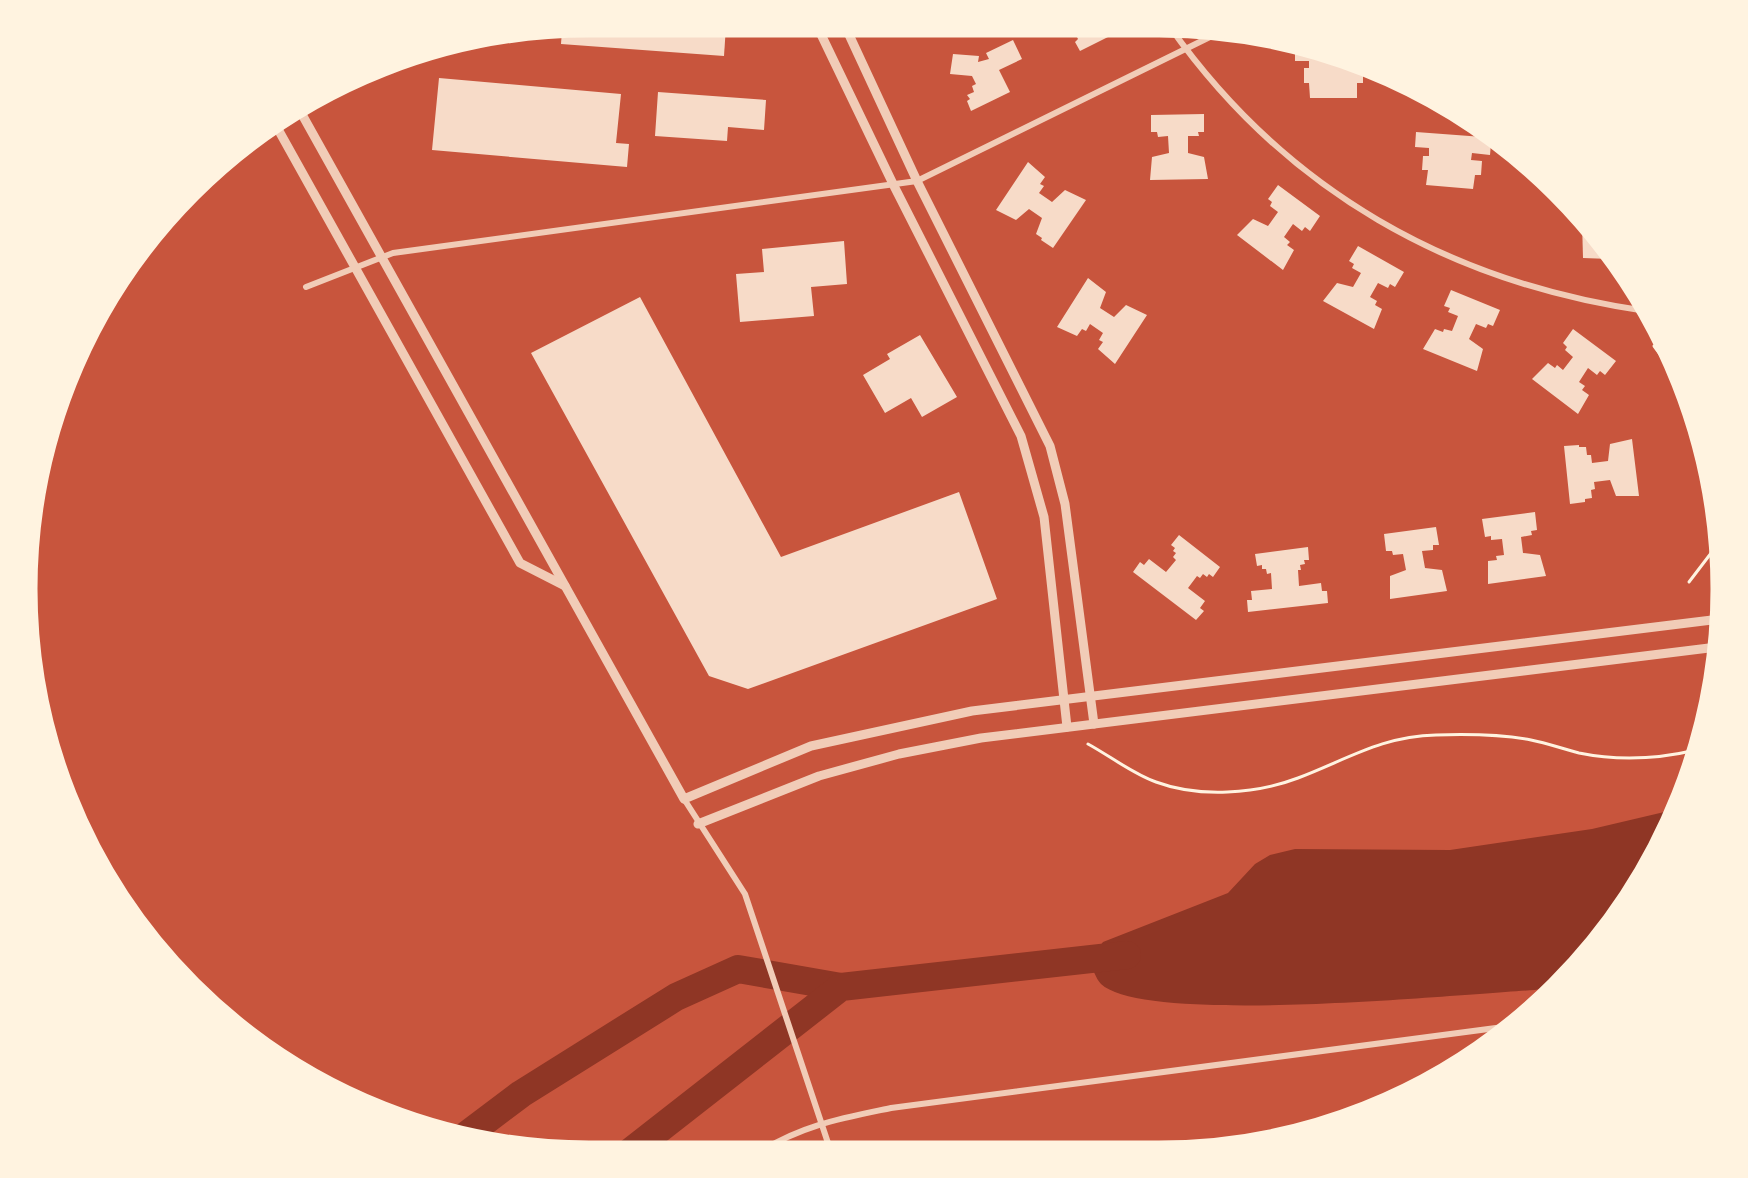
<svg xmlns="http://www.w3.org/2000/svg" width="1748" height="1178" viewBox="0 0 1748 1178" font-family="'Source Sans 3',sans-serif">
<style>
.water{fill:#8f3625}
.lines{fill:none;stroke-linecap:round;stroke-linejoin:round}
.river{stroke:#8f3625;stroke-width:28}
.building{fill:#f7dbc8}
.path{stroke:#fff3e0;stroke-width:3}
.minor{stroke:#f1ccb7;stroke-width:6}
.tertiary{stroke:#f1ccb7;stroke-width:9}
.rim{fill:none;stroke:#fff3e0;stroke-width:3}
</style>
<rect width="100%" height="100%" fill="#c8553d"/>
<!-- water -->
<path class="water" d="M1677,809L1628,902L1560,985L1535,990C1462,994 1146,1026 1101,984C1096,979 1092,967 1089,960L1103,942L1228,893L1255,864L1270,855L1295,849L1450,850L1592,829Z"/>
<g class="lines">
<!-- river -->
<g class="river">
<polyline points="464,1137 521,1094 676,997 738,969 841,987"/>
<polyline points="630,1152 841,987 1127,955"/>
</g>
</g>
<!-- building -->
<g class="building">
<polygon points="589,26 726,26 724,56 561,44 562,30"/>
<polygon points="1042,26 1072,26 1046,36"/>
<polygon points="1077,26 1117,26 1120,31 1080,51 1075,42 1078,39 1076,35 1080,33"/>
<polygon points="1013,40 1022,59 999,70 1010,92 971,111 967,101 970,99 967,95 974,92 972,86 976,84 972,76 950,74 953,54 979,56 978,62 989,59 986,53"/>
<polygon points="1295,45 1352,65 1352,69 1363,69 1363,83 1357,83 1357,98 1310,98 1309,83 1304,83 1304,68 1309,68 1309,61 1295,61"/>
<polygon points="439,78 621,94 616,143 629,144 627,167 432,150"/>
<polygon points="658,92 766,100 764,130 728,127 727,141 655,136"/>
<polygon points="1204,114 1204,132 1198,132 1199,136 1188,136 1188,153 1204,157 1208,179 1150,180 1152,157 1169,153 1168,136 1158,137 1157,132 1151,132 1151,115"/>
<polygon points="1416,132 1483,137 1491,143 1490,155 1472,153 1471,160 1482,161 1481,175 1475,175 1473,189 1426,185 1428,170 1422,170 1423,156 1429,156 1429,148 1415,147"/>
<polygon points="1028,162 1045,177 1040,184 1044,186 1039,193 1052,202 1065,190 1086,200 1053,248 1041,240 1042,238 1036,234 1042,218 1029,209 1016,220 996,210"/>
<polygon points="1278,185 1320,216 1310,231 1305,227 1302,231 1293,224 1284,237 1290,242 1287,245 1294,250 1283,270 1237,235 1253,219 1268,226 1278,212 1270,206 1272,202 1268,199"/>
<polygon points="1582,221 1610,255 1610,259 1583,258"/>
<polygon points="844,241 847,284 811,287 814,316 740,322 736,274 764,272 762,249"/>
<polygon points="1358,246 1404,272 1395,287 1390,284 1388,288 1378,283 1370,297 1377,301 1375,305 1382,309 1374,329 1323,301 1337,283 1353,287 1361,273 1352,268 1354,264 1349,261"/>
<polygon points="1088,278 1106,292 1100,308 1114,317 1126,305 1147,315 1115,364 1098,349 1103,342 1099,340 1103,333 1090,324 1086,331 1082,329 1077,336 1057,327"/>
<polygon points="1451,290 1500,310 1493,326 1488,324 1486,328 1476,324 1469,339 1483,349 1477,371 1423,349 1435,329 1443,332 1444,329 1452,331 1458,316 1448,312 1450,308 1444,306"/>
<polygon points="640,297 781,557 959,492 997,599 748,689 709,676 531,353"/>
<polygon points="1573,329 1616,361 1605,375 1600,371 1597,375 1588,368 1579,382 1585,386 1582,390 1589,395 1578,414 1532,379 1548,363 1555,368 1557,365 1563,370 1573,357 1565,350 1567,347 1563,343"/>
<polygon points="920,335 957,397 922,417 911,398 885,413 863,375 890,359 887,354"/>
<polygon points="1632,439 1639,496 1616,496 1610,480 1594,482 1595,489 1591,490 1592,498 1585,499 1585,502 1570,504 1564,446 1579,445 1579,447 1586,447 1587,455 1591,455 1592,463 1608,461 1610,444"/>
<polygon points="1535,512 1537,530 1531,531 1532,535 1521,537 1523,553 1540,555 1546,576 1488,584 1488,561 1497,560 1496,556 1504,555 1502,539 1491,540 1491,536 1485,537 1482,519"/>
<polygon points="1436,527 1439,545 1433,545 1433,550 1422,551 1425,568 1442,570 1447,591 1390,599 1390,576 1406,570 1403,554 1393,555 1392,551 1386,551 1384,534"/>
<polygon points="1179,535 1220,567 1213,577 1209,574 1207,577 1203,574 1200,578 1197,576 1188,588 1205,601 1200,608 1204,611 1196,620 1133,572 1140,562 1144,565 1149,559 1166,572 1176,560 1173,557 1176,553 1173,551 1175,548 1171,545"/>
<polygon points="1308,547 1309,560 1304,560 1305,564 1300,565 1301,570 1298,570 1299,586 1321,583 1322,591 1327,591 1328,603 1248,612 1247,600 1252,600 1251,591 1272,589 1271,573 1267,574 1266,569 1262,569 1262,565 1257,566 1255,554"/>
</g>
<g class="lines">
<!-- path -->
<g class="path">
<polyline points="1654,346 1684,387"/>
<polyline points="1689,582 1718,544"/>
<path d="M1088,744C1110,756 1133,774 1156,782C1199,798 1256,794 1298,778C1346,760 1382,736 1436,735C1467,734 1500,734 1531,740C1547,743 1563,749 1579,753C1618,761 1658,759 1696,750"/>
</g>
<!-- minor -->
<g class="minor">
<path d="M1170,27C1286,191 1450,283 1646,311"/>
<polyline points="306,287 393,253 917,181 1220,32"/>
<polyline points="684,799 745,894 831,1152"/>
<path d="M760,1152C802,1125 843,1118 891,1108L1511,1026"/>
</g>
<!-- tertiary -->
<g class="tertiary">
<polyline points="817,26 894,186 1021,436 1044,517 1067,727"/>
<polyline points="845,26 917,181 1050,446 1065,504 1094,724"/>
<polyline points="299,109 684,799 811,746 972,711 1720,619"/>
<polyline points="274,122 520,563 565,586"/>
<polyline points="698,824 819,776 899,754 981,738 1717,647"/>
</g>
</g>
<!-- crop -->
<path d="M0 0H1748V1178H0ZM589 36H1159A553 553 0 0 1 1712 589V589A553 553 0 0 1 1159 1142H589A553 553 0 0 1 36 589V589A553 553 0 0 1 589 36Z" fill="#fff3e0" fill-rule="evenodd"/>
<path class="rim" d="M589 36H1159A553 553 0 0 1 1712 589V589A553 553 0 0 1 1159 1142H589A553 553 0 0 1 36 589V589A553 553 0 0 1 589 36Z"/>
</svg>
